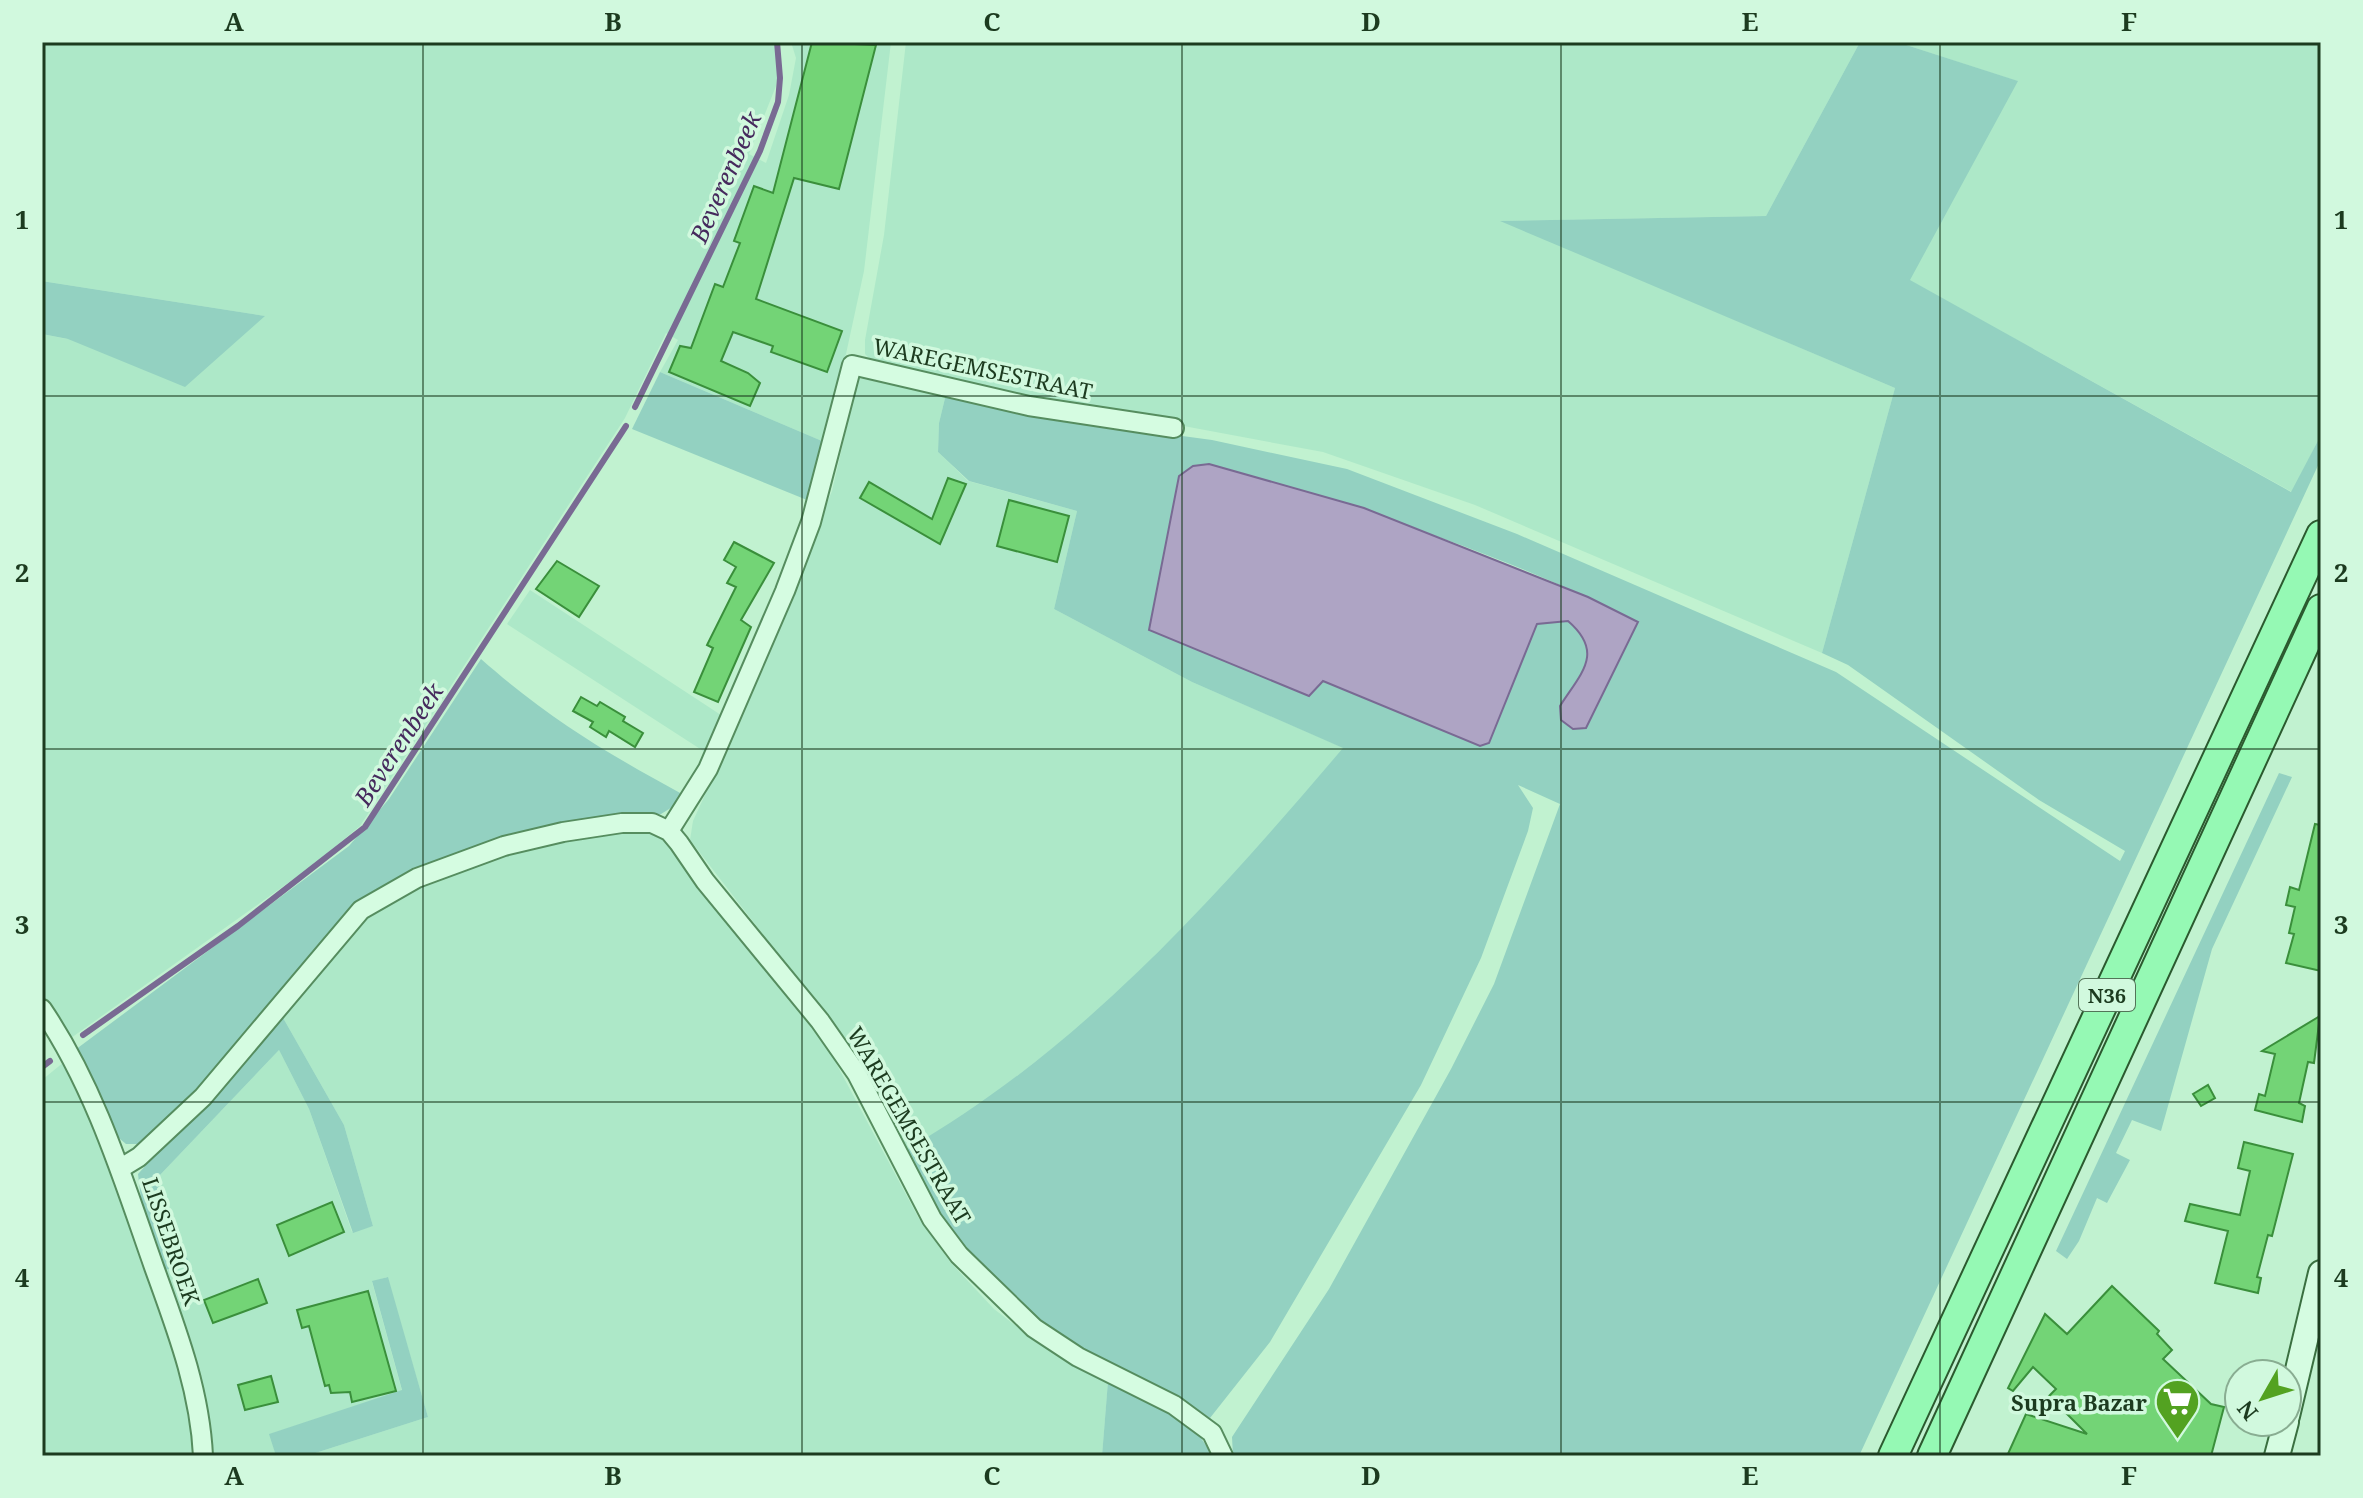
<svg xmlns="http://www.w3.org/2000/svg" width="2363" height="1498" viewBox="0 0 2363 1498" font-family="'Noto Serif',serif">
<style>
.farmland{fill:#ade8c8}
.green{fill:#93d1c1;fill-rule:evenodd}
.water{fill:#aea4c4;stroke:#796a93;stroke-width:2}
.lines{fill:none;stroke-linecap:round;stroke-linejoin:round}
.stream{stroke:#796a93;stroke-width:6}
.building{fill:#73d476;stroke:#3a8f3b;stroke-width:2}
.minor-casing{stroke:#568d5f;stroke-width:22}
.secondary-casing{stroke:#3a6f40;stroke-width:28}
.primary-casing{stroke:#2b5a2f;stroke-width:32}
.minor{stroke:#d5fce1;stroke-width:18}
.secondary{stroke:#d5fce1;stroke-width:24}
.primary{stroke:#95f9b4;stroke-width:28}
.grid{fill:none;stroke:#1c3b1f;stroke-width:2;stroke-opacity:0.55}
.labels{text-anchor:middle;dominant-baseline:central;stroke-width:7;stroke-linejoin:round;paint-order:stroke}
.shield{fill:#d1f9de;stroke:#527458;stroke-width:2}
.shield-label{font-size:20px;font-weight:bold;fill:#1c3b1f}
.street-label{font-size:22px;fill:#1c3b1f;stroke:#d1f9de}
.poi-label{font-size:22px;font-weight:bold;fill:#1c3b1f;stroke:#d1f9de;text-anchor:end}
.water-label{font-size:24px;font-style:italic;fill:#462a5d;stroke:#d1f9de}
.neatline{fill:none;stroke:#1c3b1f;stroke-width:3}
.grid-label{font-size:26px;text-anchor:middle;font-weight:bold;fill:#1c3b1f}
</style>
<rect width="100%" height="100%" fill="#c1f2d0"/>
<!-- farmland -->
<g class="farmland">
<polygon points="42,42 774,42 780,63 776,86 749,154 766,163 789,95 796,58 791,42 891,42 864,271 841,377 822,441 660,372 678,340 666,333 625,418 360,826 313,865 71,1038 42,995 42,334 67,339 265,316 42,281"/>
<polygon points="906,42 1860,42 1766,216 1503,221 1895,388 1822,653 1475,505 1323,452 1006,393 872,361 865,354 865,340 884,235"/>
<polygon points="1897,42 2321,42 2321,435 2292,492 1909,280 2017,81"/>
<polygon points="858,378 946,394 939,423 938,452 968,481 1077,511 1054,609 1192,682 1344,748 1226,886 1090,1019 971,1112 906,1150 856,1055 690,840 693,821 736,727 832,491"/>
<polygon points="530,590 724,717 708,754 507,624"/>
<polygon points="644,830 663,840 675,853 829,1050 918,1217 951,1263 994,1309 1029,1336 1108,1381 1102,1456 306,1456 428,1417 387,1277 372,1282 402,1391 270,1434 276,1456 208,1456 197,1374 166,1270 188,1261 161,1199 158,1187 160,1175 279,1050 309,1109 352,1232 373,1226 344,1125 282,1016 361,921 416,884 495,856 594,834"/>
<polygon points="64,1062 114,1173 178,1363 197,1456 42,1456 42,1080"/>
</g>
<!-- green -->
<g class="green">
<path d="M1860,42H1897L2018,81L1910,280L2291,492L2321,435V459L1859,1456H1233L1232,1437L1329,1289L1451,1069L1494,984L1560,804L1518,785L1533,808L1528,831L1481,958L1421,1085L1270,1342L1210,1418L1174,1396L1075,1347L1008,1296L953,1235L906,1150C1082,1048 1213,901 1343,748L1192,682L1054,609L1077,511L969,481L938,452L939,423L946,394L1071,421L1212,440L1347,469L1517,534L1836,672L2120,861L2125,851L2039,800L1848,665L1822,653L1895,388L1500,221L1766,216ZM1209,464C1354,506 1503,553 1638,622L1572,687C1593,660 1593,643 1568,621L1537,624L1489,743L1480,746L1323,681L1309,695L1149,630Z"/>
<polygon points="42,281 48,282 265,316 185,387 68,339 42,334"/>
<polygon points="660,372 822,441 807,500 632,429"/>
<path d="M481,659C548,718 605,752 682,794V801L661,814L543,830L393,884L146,1144H126L113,1133L75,1050L349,846L389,799Z"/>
<polygon points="2279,773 2292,777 2212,949 2161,1131 2132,1120 2116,1153 2130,1160 2107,1203 2097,1198 2079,1241 2067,1259 2056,1251"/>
<path d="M282,1016L344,1125L373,1226L353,1233L309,1109L279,1050L160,1175C154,1203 177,1235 188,1260L166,1270L143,1215L138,1174Z"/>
<polygon points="388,1277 428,1417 306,1456 276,1456 269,1434 402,1390 372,1281"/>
<path d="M1108,1381C1148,1397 1193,1416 1212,1456H1102Z"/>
</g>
<!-- water -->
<path class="water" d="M1209,464L1364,508L1588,597L1638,622L1586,728L1573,729L1561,720L1560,706C1581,673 1605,653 1568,621L1537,624L1489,743L1480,746L1323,681L1309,696L1149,630L1179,476L1193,466Z"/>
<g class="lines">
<!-- stream -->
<g class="stream">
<polyline points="635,407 760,151 778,102 780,78 777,42"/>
<polyline points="83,1035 238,926 365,827 626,426"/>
<polyline points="42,1067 50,1061"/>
</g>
</g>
<!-- building -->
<g class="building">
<polygon points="812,42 876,45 839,189 794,178 756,299 842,331 827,372 771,352 773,346 733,332 721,361 748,373 760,383 750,406 669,372 680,346 691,348 715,284 723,287 740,243 734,241 754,186 773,193"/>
<polygon points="948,478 966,484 940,544 860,498 869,482 932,519"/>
<polygon points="1009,500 1069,516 1057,562 997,546"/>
<polygon points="734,542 774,563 741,620 751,627 718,702 694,692 713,648 707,645 736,587 727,583 736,567 724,560"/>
<polygon points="557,561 599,586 579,617 536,589"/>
<polygon points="581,697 597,706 600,702 625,717 623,721 643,733 635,747 609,731 606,737 590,727 593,722 573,711"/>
<polygon points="2315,824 2321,825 2321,971 2286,963 2294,934 2289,933 2295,907 2286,905 2290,887 2299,890"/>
<polygon points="2320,1016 2314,1063 2308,1062 2299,1103 2305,1106 2302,1122 2255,1110 2259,1094 2265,1096 2275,1054 2262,1051"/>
<polygon points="2208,1085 2215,1098 2201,1106 2193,1094"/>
<polygon points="2244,1142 2293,1154 2272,1236 2268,1235 2257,1277 2261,1278 2258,1293 2215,1283 2228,1231 2185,1221 2190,1204 2240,1215 2250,1171 2238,1168"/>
<polygon points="332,1202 344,1232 289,1256 277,1225"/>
<polygon points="258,1279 267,1303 213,1323 204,1300"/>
<polygon points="2112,1286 2159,1331 2157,1334 2172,1350 2163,1359 2211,1404 2224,1407 2211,1456 2007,1456 2026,1414 2087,1434 2049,1396 2056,1389 2033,1367 2013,1391 2008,1388 2045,1314 2067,1334"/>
<polygon points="368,1291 396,1391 352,1402 350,1392 331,1393 329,1385 325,1386 309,1326 302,1328 297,1310"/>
<polygon points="271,1376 278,1402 245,1410 238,1385"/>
</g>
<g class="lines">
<defs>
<g id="minor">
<polyline points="669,831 708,769 785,591 811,522 852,365 1029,406 1174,428"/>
<path d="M42,1009C95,1087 123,1179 154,1267C176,1328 200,1390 203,1456"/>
<polyline points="121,1168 139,1157 203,1097 361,910 417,878 504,846 563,832 622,823 652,823 669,831 679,843 705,881 820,1021 857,1074 932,1219 959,1255 1034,1328 1078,1357 1174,1405 1212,1433 1223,1456"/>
</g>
<g id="secondary">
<polyline points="2287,1416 2321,1273"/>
<polyline points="2277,1456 2286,1422"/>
</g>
<g id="primary">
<polyline points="1893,1456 2321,535"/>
<polyline points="1932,1456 2321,609"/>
</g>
</defs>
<!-- minor casing -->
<use href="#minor" class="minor-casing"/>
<!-- secondary casing -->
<use href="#secondary" class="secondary-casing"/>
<!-- primary casing -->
<use href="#primary" class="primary-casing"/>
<!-- minor -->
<use href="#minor" class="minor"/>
<!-- secondary -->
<use href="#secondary" class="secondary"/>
<!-- primary -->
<use href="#primary" class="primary"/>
</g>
<!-- grid -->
<path class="grid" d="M423,42V1456M802,42V1456M1182,42V1456M1561,42V1456M1940,42V1456M42,396H2321M42,749H2321M42,1102H2321"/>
<!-- icons -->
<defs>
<symbol id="supermarket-pin" viewBox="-11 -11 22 30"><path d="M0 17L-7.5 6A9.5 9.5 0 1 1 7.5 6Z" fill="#53a221" stroke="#d1f9de"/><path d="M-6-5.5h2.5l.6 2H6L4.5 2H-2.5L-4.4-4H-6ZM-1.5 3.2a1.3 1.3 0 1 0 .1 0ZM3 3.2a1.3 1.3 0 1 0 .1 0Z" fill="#fff"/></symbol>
</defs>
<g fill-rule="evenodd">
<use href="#supermarket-pin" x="2152" y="1376" width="51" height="69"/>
</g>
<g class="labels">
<!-- shield labels -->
<rect class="shield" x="2079" y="979" width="56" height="32" rx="6"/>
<g class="shield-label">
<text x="2107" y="995">N36</text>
</g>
<!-- street labels -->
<g class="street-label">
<text transform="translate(983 368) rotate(12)">WAREGEMSESTRAAT</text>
<text transform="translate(910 1125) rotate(60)">WAREGEMSESTRAAT</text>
<text transform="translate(172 1241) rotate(71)">LISSEBROEK</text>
</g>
<!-- poi labels -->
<g class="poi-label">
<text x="2147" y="1402">Supra Bazar</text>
</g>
<!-- water labels -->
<g class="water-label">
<text transform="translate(725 177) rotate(-66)">Beverenbeek</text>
<text transform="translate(398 744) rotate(-57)">Beverenbeek</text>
</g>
</g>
<!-- border -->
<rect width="2363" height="1498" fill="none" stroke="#d1f9de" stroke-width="88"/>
<!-- north arrow -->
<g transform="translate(2263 1398) rotate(231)"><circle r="38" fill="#d1f9de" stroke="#89ad92" stroke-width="2"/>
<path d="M0-6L14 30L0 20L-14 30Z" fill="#53a221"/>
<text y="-12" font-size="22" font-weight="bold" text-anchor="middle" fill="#1c3b1f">N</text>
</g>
<rect x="44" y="44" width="2275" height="1410" class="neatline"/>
<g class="grid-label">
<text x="234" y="31">A</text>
<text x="613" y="31">B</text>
<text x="992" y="31">C</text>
<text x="1371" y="31">D</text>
<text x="1750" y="31">E</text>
<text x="2129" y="31">F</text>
<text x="22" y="229">1</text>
<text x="2341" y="229">1</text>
<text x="22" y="582">2</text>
<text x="2341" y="582">2</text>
<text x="22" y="934">3</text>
<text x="2341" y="934">3</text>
<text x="22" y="1287">4</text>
<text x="2341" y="1287">4</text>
<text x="234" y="1485">A</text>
<text x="613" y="1485">B</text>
<text x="992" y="1485">C</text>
<text x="1371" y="1485">D</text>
<text x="1750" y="1485">E</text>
<text x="2129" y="1485">F</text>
</g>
</svg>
